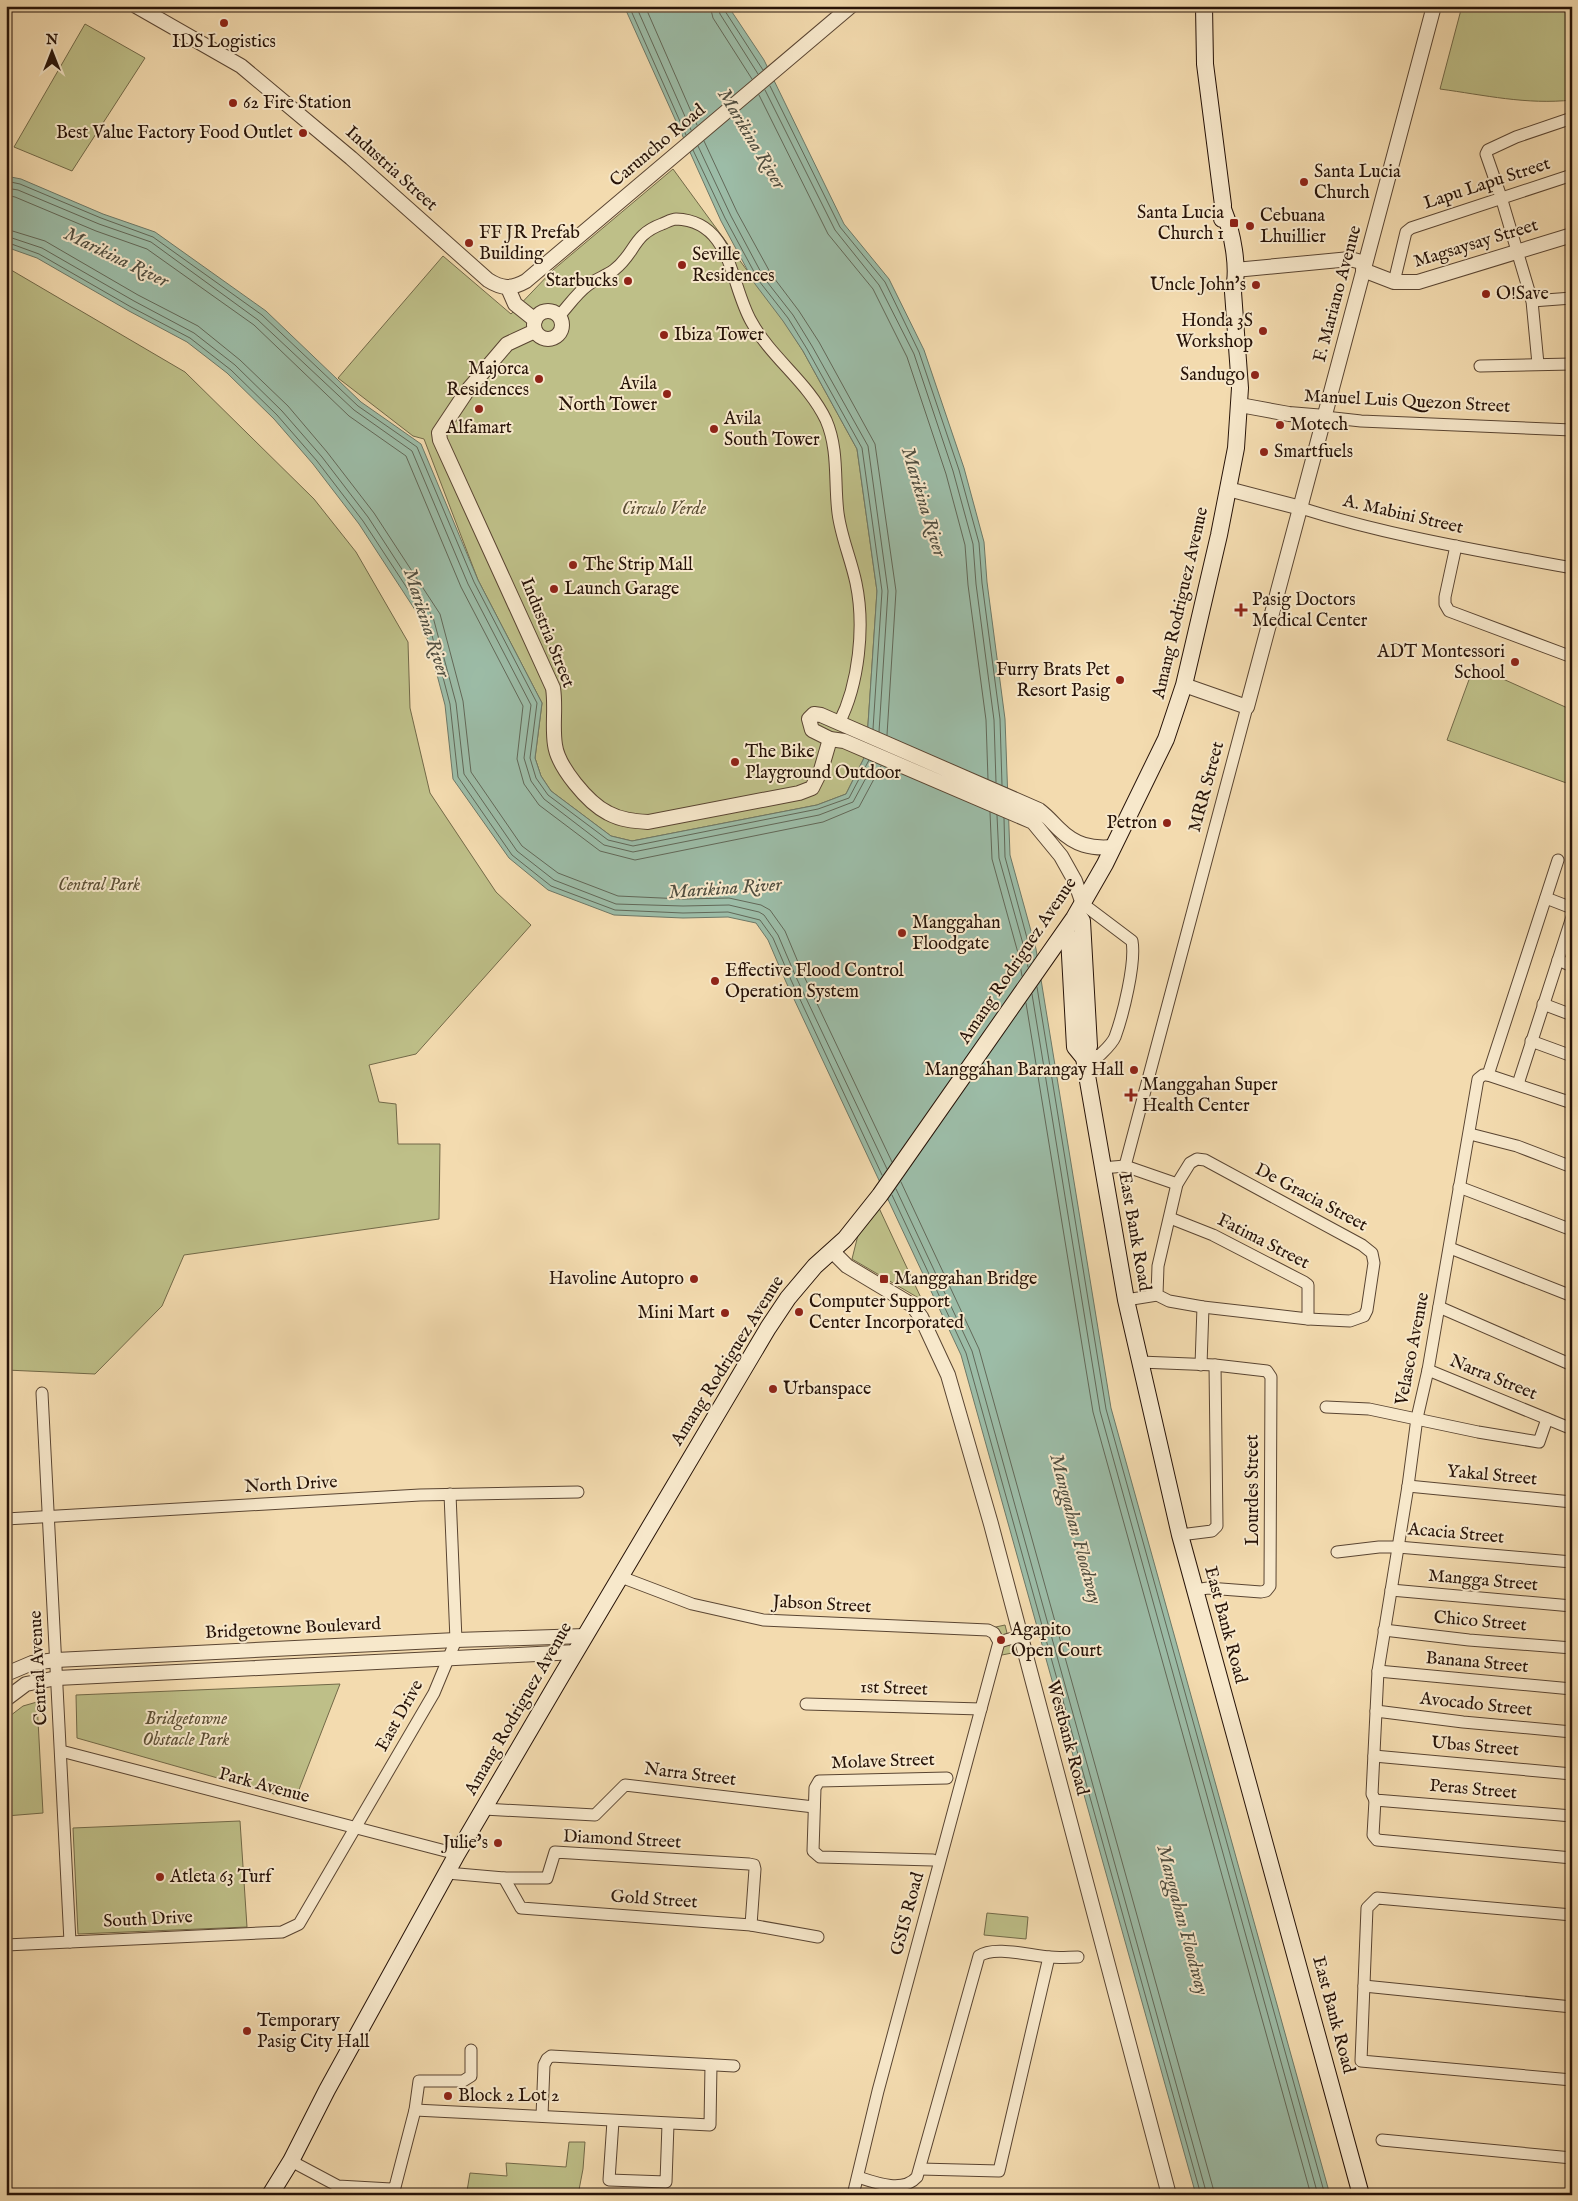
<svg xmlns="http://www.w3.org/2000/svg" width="1578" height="2201" viewBox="0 0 1578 2201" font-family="'IM FELL English',serif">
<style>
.green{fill:#bebf88;stroke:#726948}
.water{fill:#9cbca7;stroke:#6d7867}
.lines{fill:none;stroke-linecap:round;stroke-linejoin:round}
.shore{stroke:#626858;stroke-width:1}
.minor-casing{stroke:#5a4532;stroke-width:13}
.tertiary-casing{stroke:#5a4532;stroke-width:16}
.secondary-casing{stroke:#271308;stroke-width:18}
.minor{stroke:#f7e8cb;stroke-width:11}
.tertiary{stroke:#f7e8cb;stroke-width:14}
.secondary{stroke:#f7e8cb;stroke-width:16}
.poi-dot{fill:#8f2418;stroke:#f7e8cb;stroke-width:2}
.labels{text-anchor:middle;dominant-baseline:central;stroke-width:4;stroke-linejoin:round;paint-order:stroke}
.poi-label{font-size:18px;fill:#271308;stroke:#f7e8cb;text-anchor:start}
.street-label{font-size:18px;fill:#271308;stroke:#f7e8cb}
.park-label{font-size:18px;font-style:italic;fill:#5c4f35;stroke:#f7e8cb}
.water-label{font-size:19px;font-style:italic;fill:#504e40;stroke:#f7e8cb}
</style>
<rect width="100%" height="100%" fill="#f3dbaf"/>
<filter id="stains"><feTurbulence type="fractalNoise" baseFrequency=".004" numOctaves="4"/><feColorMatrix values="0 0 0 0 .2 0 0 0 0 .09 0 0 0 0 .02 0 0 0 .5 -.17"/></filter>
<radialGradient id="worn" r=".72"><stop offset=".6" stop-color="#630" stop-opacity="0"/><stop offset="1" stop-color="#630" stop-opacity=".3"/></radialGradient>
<!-- green -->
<g class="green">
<path d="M1462,6H1572V100C1527,105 1484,95 1440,89Z"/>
<polygon points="85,24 145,58 72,171 14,147"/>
<polygon points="673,169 784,321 803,351 857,449 877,591 866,754 846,794 817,805 632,841 611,836 551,791 541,776 535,758 542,703 478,580 424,439 413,436 338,378 443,256 511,314 553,270"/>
<polygon points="6,267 185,372 314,499 356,552 408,642 410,708 430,793 496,892 531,925 416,1054 369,1065 379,1102 396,1104 398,1144 440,1144 439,1219 184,1255 162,1306 95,1374 6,1370"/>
<polygon points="1474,666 1572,710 1572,785 1447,740"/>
<polygon points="879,1208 922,1300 852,1259 858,1235"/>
<polygon points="1005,1625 1012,1653 997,1656 991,1628"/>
<polygon points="340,1684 295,1800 77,1738 76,1695"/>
<polygon points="37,1702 43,1813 6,1816 6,1719 23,1706"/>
<polygon points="240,1821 247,1927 78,1934 73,1828"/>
<polygon points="987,1913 1028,1917 1026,1939 984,1935"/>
<polygon points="569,2142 585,2142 583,2169 578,2195 357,2195 357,2190 467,2191 470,2173 507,2176 506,2163 566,2167"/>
</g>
<!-- water -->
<polygon class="water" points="624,6 728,6 764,60 844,224 889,279 924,350 964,468 984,542 987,582 1005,719 1010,855 1036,949 1111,1408 1330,2195 1196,2195 961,1355 786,982 768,940 756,923 728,917 683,918 614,915 548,890 509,858 453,779 445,705 423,622 359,524 313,464 274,419 227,373 187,342 129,311 37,258 6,247 6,176 21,179 103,214 155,232 266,311 361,402 421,444 478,580 542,703 535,758 541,776 551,791 611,836 632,841 817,805 846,794 866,754 877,591 857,449 803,351 783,321 755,284 721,221"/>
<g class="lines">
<!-- shore -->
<g class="shore">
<polyline points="629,6 686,135"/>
<polyline points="636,6 691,130"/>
<polyline points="645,6 697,125"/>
<polyline points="710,6 713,18 752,79"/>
<polyline points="718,6 720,14 758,74"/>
<polyline points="724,6 725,11 763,70"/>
<polyline points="770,86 840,227 885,282 919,352 959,470 979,543 982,583 1000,719 1002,785"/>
<polyline points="765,90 835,230 879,285 914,354 953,471 973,544 976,584 994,720 996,782"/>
<polyline points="759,95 828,234 873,289 907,357 946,474 965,545 968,585 986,720 988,779"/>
<polyline points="704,141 737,212 771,274 799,311 819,342 875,444 896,591 887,735"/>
<polyline points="698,146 731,216 764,278 793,315 812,346 868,446 888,591 879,732"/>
<polyline points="693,150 725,218 759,281 788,318 807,349 862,448 882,591 873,729"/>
<polyline points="6,181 20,184 101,218 153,237 262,315 358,406 417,447 474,582 537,703 530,758 536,778 548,795 608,840 633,846 818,809 849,798 869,760"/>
<polyline points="6,188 18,190 99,224 151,242 258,320 354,410 412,451 468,584 531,705 524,758 531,781 544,799 604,845 633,852 819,815 853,802 874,763"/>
<polyline points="6,195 15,197 96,231 147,249 254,325 349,416 406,456 461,587 523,706 517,759 524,784 539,805 600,851 635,860 823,822 859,807 881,766"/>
<polyline points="6,229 45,241 138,295 198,326 240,360 288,406 327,452 374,513 440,614 463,701 471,772 522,846 558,873 618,896 683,899 729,898 761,905 770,910 785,931 803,974 892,1162"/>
<polyline points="6,236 42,248 134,301 194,333 235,365 282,411 322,457 368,517 433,617 456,703 464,774 517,851 554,880 616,904 683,906 729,905 759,912 764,915 778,935 796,977 887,1169"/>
<polyline points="6,242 39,254 131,307 190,338 231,370 277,415 317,461 363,521 428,620 450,704 458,777 512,855 551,886 615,910 683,913 728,912 760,920 773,938 791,980 882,1175"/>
<polyline points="990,812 992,859 1018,953 1022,976"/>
<polyline points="997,815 999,858 1025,951 1028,967"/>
<polyline points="1004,818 1005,857 1033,960"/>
<polyline points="1037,987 1106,1409 1325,2195"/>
<polyline points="1032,994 1100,1411 1318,2195"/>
<polyline points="1026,1003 1093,1412 1311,2195"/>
<polyline points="901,1182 979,1349 1215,2195"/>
<polyline points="896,1189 972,1351 1207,2195"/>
<polyline points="892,1195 966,1353 1201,2195"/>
</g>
<defs>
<g id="minor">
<polyline points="1394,282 1406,232 1411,228 1572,175"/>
<polyline points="1532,301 1572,298"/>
<path d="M560,315C569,305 577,293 588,285C596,279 606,276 614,270C636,253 632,235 662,224C667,222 672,219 676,219C732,221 730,284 751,321C771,358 808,382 826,420C839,450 834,482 838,513C841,537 851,559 856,583C865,626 859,684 839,723"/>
<polyline points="1538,364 1532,301 1501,197 1486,154 1488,150 1516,137 1572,118"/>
<polyline points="1480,366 1572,364"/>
<polyline points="1325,417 1361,421 1572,430"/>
<path d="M1301,508C1389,536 1481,551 1572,568"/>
<polyline points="1456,546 1445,597 1445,604 1449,611 1572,657"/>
<polyline points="1546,898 1572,908"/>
<path d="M1083,904L1132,941C1136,963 1123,1015 1115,1037C1112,1044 1105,1050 1100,1055L1084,1058"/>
<polyline points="1558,960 1572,966"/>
<polyline points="1543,1004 1572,1015"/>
<polyline points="1531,1041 1572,1056"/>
<polyline points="1488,1075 1558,860"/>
<polyline points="1518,1084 1572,917"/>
<polyline points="1572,1103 1488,1075 1483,1075 1478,1079 1428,1370 1417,1418 1408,1486 1378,1671 1372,1794 1375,1800 1572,1816"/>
<polyline points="1470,1134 1517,1146 1572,1167"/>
<polygon points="1197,1159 1205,1160 1362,1245 1372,1253 1374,1263 1367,1310 1364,1316 1350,1321 1308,1319 1203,1307 1169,1301 1157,1295 1158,1266 1177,1184 1190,1163"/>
<polyline points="1125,1166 1247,707"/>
<polyline points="1102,1168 1125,1166 1177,1184"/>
<polyline points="1459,1187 1572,1230"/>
<polyline points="1170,1218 1213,1235 1304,1282 1308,1285 1308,1319"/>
<polyline points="1450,1248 1572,1296"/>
<polyline points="1126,1300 1157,1295"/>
<polyline points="1439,1307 1572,1365"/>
<polyline points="1140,1362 1215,1365 1267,1371 1271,1377 1270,1586 1266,1591 1261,1592 1208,1588 1195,1590"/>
<polyline points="1201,1365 1203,1307"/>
<polyline points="1428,1370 1572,1429"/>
<polyline points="42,1393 70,1942"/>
<polyline points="1326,1407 1369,1409 1478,1432 1539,1442 1547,1419"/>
<polyline points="1408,1486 1572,1502"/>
<polyline points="6,1519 420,1495 578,1492"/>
<polyline points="1180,1535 1212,1531 1217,1526 1215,1365"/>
<polyline points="1337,1552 1379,1547 1398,1547 1572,1562"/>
<polyline points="621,1577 692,1604 763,1620 988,1630 994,1633 999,1642"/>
<polyline points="1391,1590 1572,1606"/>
<polyline points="1384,1630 1469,1640 1572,1648"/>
<polyline points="999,1642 1020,1636"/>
<polyline points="1378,1671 1572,1689"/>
<polyline points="806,1704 981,1709"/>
<polyline points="1376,1711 1463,1722 1572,1732"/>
<polyline points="61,1751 457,1854"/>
<polyline points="1374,1756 1572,1774"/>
<polyline points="1375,1800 1373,1835 1377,1840 1572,1858"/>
<polyline points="484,1809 595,1815 625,1785 814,1807"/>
<polyline points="933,1860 820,1857 813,1851 815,1788 819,1781 947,1778"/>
<polyline points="447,1873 504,1878 547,1878 555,1852 749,1864 754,1865 755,1869 751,1925"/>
<polyline points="504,1878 521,1908 751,1925 818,1937"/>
<polyline points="1572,1915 1377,1898 1367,1908 1361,2061 1572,2080"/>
<polyline points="6,1945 282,1932 299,1924 434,1693 456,1640 450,1494"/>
<polyline points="1364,1986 1572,2007"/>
<polyline points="415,2110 710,2125 711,2065"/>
<polyline points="542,2116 544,2065 547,2059 551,2056 734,2066"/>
<polyline points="613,2121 609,2180 666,2182 668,2124"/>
<polyline points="1382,2140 1572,2158"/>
<polyline points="291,2161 338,2186 391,2189 395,2187 415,2110 419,2081 463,2081 471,2076 471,2050"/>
<polyline points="920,2169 999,2171 1049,1957"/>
<path d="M858,2177C876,2183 903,2193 917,2177L979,1956C994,1945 1031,1956 1050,1957C1059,1958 1069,1957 1078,1957"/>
<polyline points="853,2195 878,2091 999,1642"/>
</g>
<g id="tertiary">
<path d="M136,6L241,66L351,158L488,280C502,289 512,289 526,281L851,6"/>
<polyline points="1235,270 1350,259 1365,263"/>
<polyline points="1363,270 1394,282 1418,282 1572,235"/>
<polyline points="508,288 515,304 535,320"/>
<circle cx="548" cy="325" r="14"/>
<path d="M535,331L507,344L467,391L439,433L440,440L553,688C556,707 552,726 555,745C558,767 588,803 608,813C621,820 634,821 648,822L799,793L812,788L821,770L830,739"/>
<polyline points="1240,405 1289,414 1325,417"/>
<polyline points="1228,489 1301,508"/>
<polyline points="1184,685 1247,707 1434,6"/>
<path d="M1083,904L1075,881L1061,856L1033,822L844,741L830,739L812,730L809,719L814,714L821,715L1039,810C1047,816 1052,822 1059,829C1075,845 1091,849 1113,847"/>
<polyline points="832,1251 847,1266 912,1305 921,1317 948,1375 991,1524 1169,2195"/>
<polyline points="6,1674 32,1663 56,1660 456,1640 585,1636"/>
<polyline points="6,1699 26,1684 57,1678 576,1652"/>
</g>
<g id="secondary">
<polyline points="1204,6 1205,64 1223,205 1222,219"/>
<polyline points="1077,914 1082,921 1089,1046 1084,1058"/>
<polyline points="1065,932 1069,937 1075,1047 1084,1058 1126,1300 1180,1535 1361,2195"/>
<path d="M270,2195L291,2161L327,2090L457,1854L559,1680L768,1328L788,1298L815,1266L845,1239L880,1195L1074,918L1105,864L1166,739L1184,685L1192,651L1219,535L1236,448L1240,388L1233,292C1240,269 1232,231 1223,209"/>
</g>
</defs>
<!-- minor casing -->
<use href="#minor" class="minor-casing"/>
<!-- tertiary casing -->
<use href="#tertiary" class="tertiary-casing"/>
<!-- secondary casing -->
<use href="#secondary" class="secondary-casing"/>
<!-- minor -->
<use href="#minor" class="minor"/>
<!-- tertiary -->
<use href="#tertiary" class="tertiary"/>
<!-- secondary -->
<use href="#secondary" class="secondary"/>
</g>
<!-- markers -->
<g class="poi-dot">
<circle cx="224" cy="23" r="5"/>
<circle cx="233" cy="103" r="5"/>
<circle cx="303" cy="133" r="5"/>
<circle cx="1304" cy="182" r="5"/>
<rect x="1229" y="218" width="10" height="10" rx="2.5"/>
<circle cx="1250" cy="226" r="5"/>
<circle cx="469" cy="243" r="5"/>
<circle cx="682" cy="265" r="5"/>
<circle cx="628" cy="281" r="5"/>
<circle cx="1256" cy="285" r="5"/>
<circle cx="1486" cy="294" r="5"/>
<circle cx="1263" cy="331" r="5"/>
<circle cx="664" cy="335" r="5"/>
<circle cx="1255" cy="375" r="5"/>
<circle cx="539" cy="379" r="5"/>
<circle cx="667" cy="394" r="5"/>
<circle cx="479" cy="409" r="5"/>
<circle cx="1280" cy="425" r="5"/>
<circle cx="714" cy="429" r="5"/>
<circle cx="1264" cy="452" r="5"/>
<circle cx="573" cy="565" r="5"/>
<circle cx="554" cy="589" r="5"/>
<path d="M1238.5 602.5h5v5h5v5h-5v5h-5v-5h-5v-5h5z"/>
<circle cx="1515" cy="662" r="5"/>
<circle cx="1120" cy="680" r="5"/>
<circle cx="735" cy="762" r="5"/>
<circle cx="1167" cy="823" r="5"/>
<circle cx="902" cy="933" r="5"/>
<circle cx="715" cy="981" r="5"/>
<circle cx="1134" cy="1070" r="5"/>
<path d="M1128.5 1087.5h5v5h5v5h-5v5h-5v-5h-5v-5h5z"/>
<circle cx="694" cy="1279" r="5"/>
<rect x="879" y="1274" width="10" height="10" rx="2.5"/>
<circle cx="799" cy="1312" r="5"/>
<circle cx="725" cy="1313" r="5"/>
<circle cx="773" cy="1389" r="5"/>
<circle cx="1001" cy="1640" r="5"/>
<circle cx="498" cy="1843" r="5"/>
<circle cx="160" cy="1877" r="5"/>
<circle cx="247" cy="2031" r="5"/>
<circle cx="448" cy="2096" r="5"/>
</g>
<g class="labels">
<!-- poi labels -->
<g class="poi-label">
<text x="224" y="42" text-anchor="middle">IDS Logistics</text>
<text x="243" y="103">62 Fire Station</text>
<text x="293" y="133" text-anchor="end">Best Value Factory Food Outlet</text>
<text x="1314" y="172">Santa Lucia<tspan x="1314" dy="21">Church</tspan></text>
<text x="1224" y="213" text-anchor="end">Santa Lucia<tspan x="1224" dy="21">Church 1</tspan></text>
<text x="1260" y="216">Cebuana<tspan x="1260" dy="21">Lhuillier</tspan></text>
<text x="479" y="233">FF JR Prefab<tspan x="479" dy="21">Building</tspan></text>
<text x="692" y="255">Seville<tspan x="692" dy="21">Residences</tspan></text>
<text x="618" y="281" text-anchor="end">Starbucks</text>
<text x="1246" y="285" text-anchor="end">Uncle John's</text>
<text x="1496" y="294">O!Save</text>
<text x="1253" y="321" text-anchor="end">Honda 3S<tspan x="1253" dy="21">Workshop</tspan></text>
<text x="674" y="335">Ibiza Tower</text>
<text x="529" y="369" text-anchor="end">Majorca<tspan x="529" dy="21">Residences</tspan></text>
<text x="1245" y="375" text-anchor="end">Sandugo</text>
<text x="657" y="384" text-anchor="end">Avila<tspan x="657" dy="21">North Tower</tspan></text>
<text x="724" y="419">Avila<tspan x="724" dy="21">South Tower</tspan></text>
<text x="1290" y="425">Motech</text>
<text x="479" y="428" text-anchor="middle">Alfamart</text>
<text x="1274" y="452">Smartfuels</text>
<text x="583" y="565">The Strip Mall</text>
<text x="564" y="589">Launch Garage</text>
<text x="1252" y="600">Pasig Doctors<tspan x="1252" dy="21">Medical Center</tspan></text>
<text x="1505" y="652" text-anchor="end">ADT Montessori<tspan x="1505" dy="21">School</tspan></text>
<text x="1110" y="670" text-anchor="end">Furry Brats Pet<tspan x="1110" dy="21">Resort Pasig</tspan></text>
<text x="745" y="752">The Bike<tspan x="745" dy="21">Playground Outdoor</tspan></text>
<text x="1157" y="823" text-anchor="end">Petron</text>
<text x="912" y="923">Manggahan<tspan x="912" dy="21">Floodgate</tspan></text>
<text x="725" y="971">Effective Flood Control<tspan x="725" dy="21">Operation System</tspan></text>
<text x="1124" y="1070" text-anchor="end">Manggahan Barangay Hall</text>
<text x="1142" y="1085">Manggahan Super<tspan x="1142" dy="21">Health Center</tspan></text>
<text x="684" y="1279" text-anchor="end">Havoline Autopro</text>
<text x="894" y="1279">Manggahan Bridge</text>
<text x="809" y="1302">Computer Support<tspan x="809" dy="21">Center Incorporated</tspan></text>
<text x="715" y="1313" text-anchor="end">Mini Mart</text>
<text x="783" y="1389">Urbanspace</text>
<text x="1011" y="1630">Agapito<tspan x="1011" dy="21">Open Court</tspan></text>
<text x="488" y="1843" text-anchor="end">Julie's</text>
<text x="170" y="1877">Atleta 63 Turf</text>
<text x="257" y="2021">Temporary<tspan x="257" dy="21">Pasig City Hall</tspan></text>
<text x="458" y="2096">Block 2 Lot 2</text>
</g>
<!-- street labels -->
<g class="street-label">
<text transform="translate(658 146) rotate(-40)">Caruncho Road</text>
<text transform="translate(391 169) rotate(42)">Industria Street</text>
<text transform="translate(1487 184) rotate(-18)">Lapu Lapu Street</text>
<text transform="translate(1476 244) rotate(-17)">Magsaysay Street</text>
<text transform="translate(1338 294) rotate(-75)">F. Mariano Avenue</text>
<text transform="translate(1407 402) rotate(3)">Manuel Luis Quezon Street</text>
<text transform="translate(1403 515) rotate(13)">A. Mabini Street</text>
<text transform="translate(1181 603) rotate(-77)">Amang Rodriguez Avenue</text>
<text transform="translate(547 633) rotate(68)">Industria Street</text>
<text transform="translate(1207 787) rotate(-75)">MRR Street</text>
<text transform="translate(1018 961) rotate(-56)">Amang Rodriguez Avenue</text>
<text transform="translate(1311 1198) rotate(28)">De Gracia Street</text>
<text transform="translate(1134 1232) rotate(80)">East Bank Road</text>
<text transform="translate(1263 1242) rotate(27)">Fatima Street</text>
<text transform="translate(1413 1349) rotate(-79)">Velasco Avenue</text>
<text transform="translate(728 1361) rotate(-58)">Amang Rodriguez Avenue</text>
<text transform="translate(1493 1378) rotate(22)">Narra Street</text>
<text transform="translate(1492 1476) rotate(5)">Yakal Street</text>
<text transform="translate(291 1485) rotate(-3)">North Drive</text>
<text transform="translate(1253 1490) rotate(-90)">Lourdes Street</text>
<text transform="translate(1456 1534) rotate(5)">Acacia Street</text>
<text transform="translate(1483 1581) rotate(5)">Mangga Street</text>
<text transform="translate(822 1605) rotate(3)">Jabson Street</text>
<text transform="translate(1480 1622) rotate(5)">Chico Street</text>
<text transform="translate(1225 1625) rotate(75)">East Bank Road</text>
<text transform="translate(293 1629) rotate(-3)">Bridgetowne Boulevard</text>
<text transform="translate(1477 1663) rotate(5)">Banana Street</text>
<text transform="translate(39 1668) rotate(-93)">Central Avenue</text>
<text transform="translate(894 1689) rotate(2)">1st Street</text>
<text transform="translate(1476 1705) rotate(6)">Avocado Street</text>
<text transform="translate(519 1709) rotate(-60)">Amang Rodriguez Avenue</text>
<text transform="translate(400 1716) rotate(-61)">East Drive</text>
<text transform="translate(1067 1738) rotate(75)">Westbank Road</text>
<text transform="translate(1475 1747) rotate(5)">Ubas Street</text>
<text transform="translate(883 1762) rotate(-2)">Molave Street</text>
<text transform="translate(690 1775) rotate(7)">Narra Street</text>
<text transform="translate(264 1786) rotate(15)">Park Avenue</text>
<text transform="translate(1473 1790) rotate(5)">Peras Street</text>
<text transform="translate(622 1840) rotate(3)">Diamond Street</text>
<text transform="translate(654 1900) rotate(4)">Gold Street</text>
<text transform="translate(908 1914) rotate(-75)">GSIS Road</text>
<text transform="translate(148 1920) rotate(-3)">South Drive</text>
<text transform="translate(1333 2015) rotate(75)">East Bank Road</text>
</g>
<!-- park labels -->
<g class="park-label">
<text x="664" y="509">Circulo Verde</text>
<text x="99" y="885">Central Park</text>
<text x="186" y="1719">Bridgetowne<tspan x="186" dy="21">Obstacle Park</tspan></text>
</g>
<!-- water labels -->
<g class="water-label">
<text transform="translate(751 139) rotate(59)">Marikina River</text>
<text transform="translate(116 258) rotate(26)">Marikina River</text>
<text transform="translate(923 502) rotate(73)">Marikina River</text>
<text transform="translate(426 623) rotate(72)">Marikina River</text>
<text transform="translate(725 889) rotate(-4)">Marikina River</text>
<text transform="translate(1075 1529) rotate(75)">Manggahan Floodway</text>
<text transform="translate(1182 1920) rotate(75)">Manggahan Floodway</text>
</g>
</g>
<!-- margin -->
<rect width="1578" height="2201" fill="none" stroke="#f3dbaf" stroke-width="25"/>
<rect x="8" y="8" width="1563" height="2186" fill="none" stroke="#271308" stroke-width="2.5"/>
<rect x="12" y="12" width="1553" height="2176" fill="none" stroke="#271308"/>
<!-- north arrow -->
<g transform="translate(52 52)" stroke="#f7e8cb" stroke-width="4" paint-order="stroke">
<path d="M0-4L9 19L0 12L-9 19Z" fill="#271308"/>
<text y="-8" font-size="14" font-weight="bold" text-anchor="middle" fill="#271308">N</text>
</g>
<rect width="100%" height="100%" filter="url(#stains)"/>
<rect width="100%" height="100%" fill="url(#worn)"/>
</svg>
